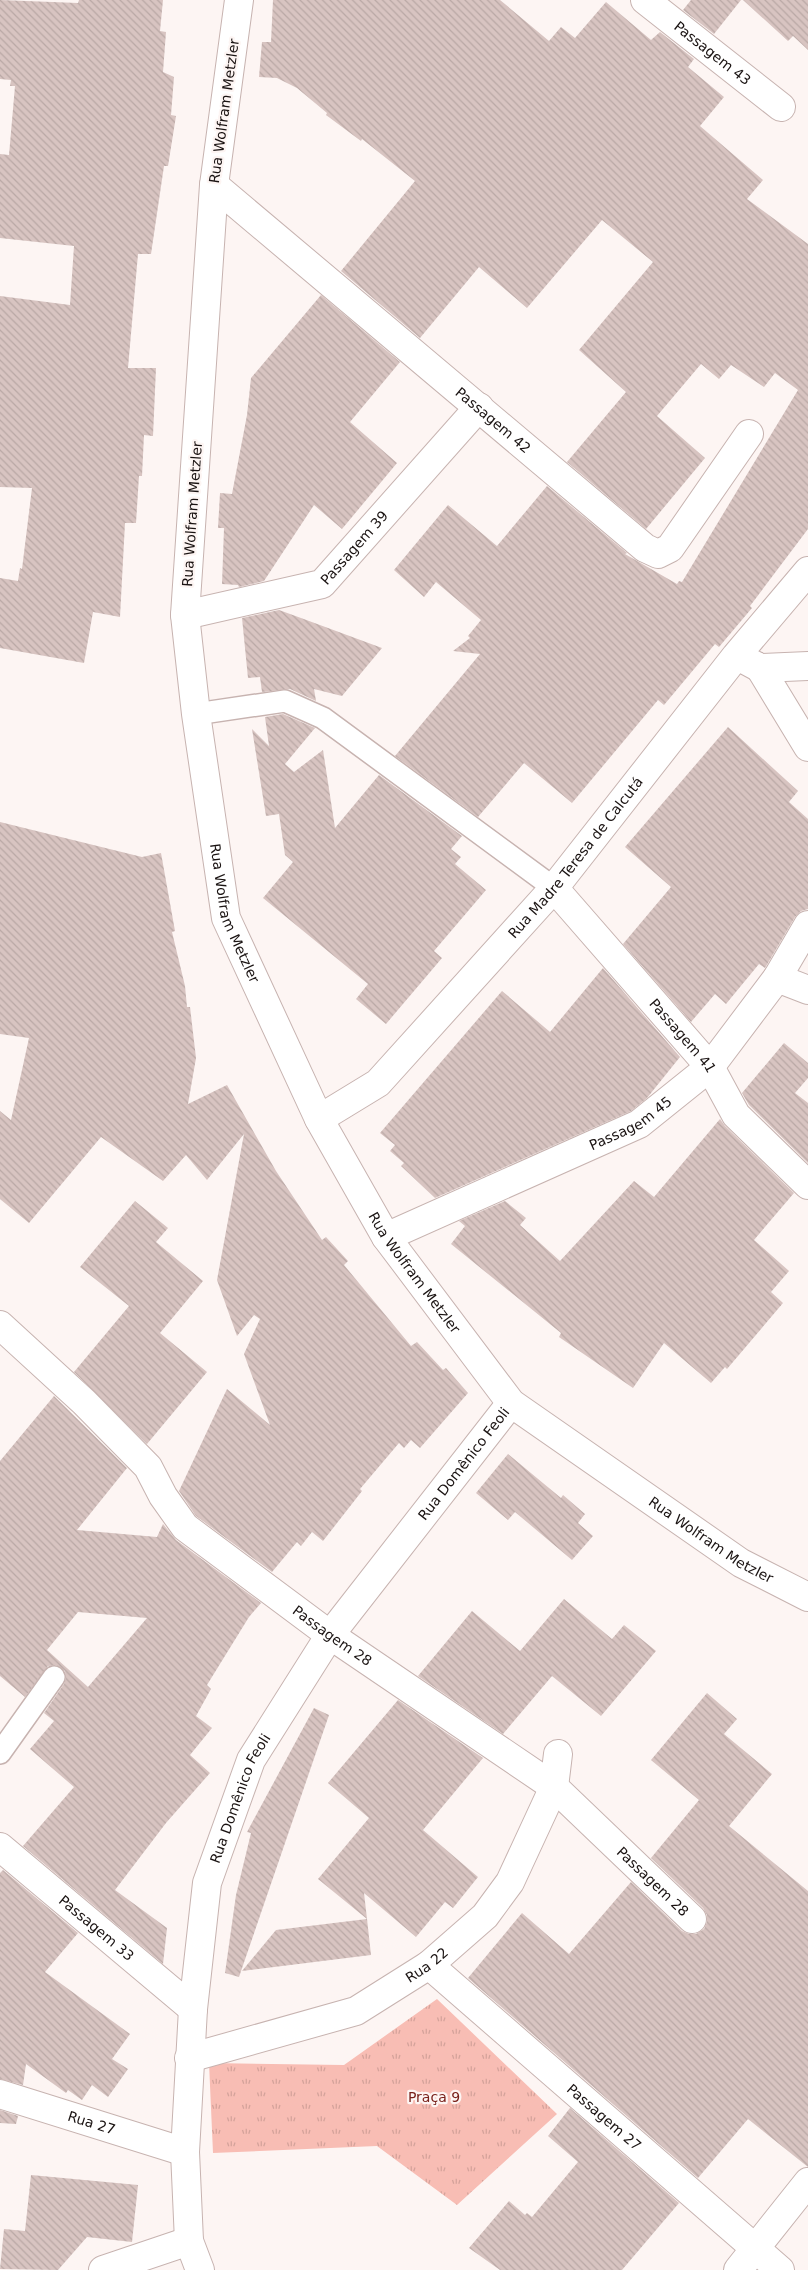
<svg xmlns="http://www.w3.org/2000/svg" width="808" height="2270" viewBox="0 0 808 2270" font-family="'DejaVu Sans',sans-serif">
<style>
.park{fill:url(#park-tufts)}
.building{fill:url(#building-back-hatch);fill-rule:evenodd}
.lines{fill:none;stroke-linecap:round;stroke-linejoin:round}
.lane-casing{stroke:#c7b3b0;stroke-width:24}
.street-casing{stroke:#c7b3b0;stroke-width:30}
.lane{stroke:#fff;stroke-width:21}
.street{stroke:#fff;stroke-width:28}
.labels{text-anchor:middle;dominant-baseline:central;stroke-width:4.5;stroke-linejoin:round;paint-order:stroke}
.street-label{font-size:14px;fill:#1a1312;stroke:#fdf5f3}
.park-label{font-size:14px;fill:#79211b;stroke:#fdf5f3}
</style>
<defs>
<pattern id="park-tufts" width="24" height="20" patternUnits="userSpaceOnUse" patternTransform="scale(1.25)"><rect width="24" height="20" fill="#f8bdb4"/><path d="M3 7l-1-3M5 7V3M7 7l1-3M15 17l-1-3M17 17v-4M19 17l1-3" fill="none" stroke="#d4a29a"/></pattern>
<pattern id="building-back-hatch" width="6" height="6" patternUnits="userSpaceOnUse" patternTransform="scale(1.25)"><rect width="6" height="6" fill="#d8c4c1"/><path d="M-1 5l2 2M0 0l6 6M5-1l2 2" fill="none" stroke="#b9a8a5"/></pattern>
</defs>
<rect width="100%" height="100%" fill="#fdf5f3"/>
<!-- park -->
<polygon class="park" points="437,1999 557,2114 457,2205 377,2146 213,2153 209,2063 344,2065"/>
<!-- building -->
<g class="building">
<polygon points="0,0 78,3 79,0 163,0 160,31 166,32 163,72 174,77 171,115 176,116 168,166 164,166 151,254 138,254 128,368 156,368 153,436 144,435 142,476 139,476 136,523 125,523 120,617 93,612 84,663 0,648 0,578 18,581 20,568 22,569 32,488 0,487 0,296 70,305 74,246 0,238 0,154 9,155 15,86 10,86 11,80 0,79"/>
<polygon points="273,0 500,0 549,41 561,27 575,38 606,2 651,40 660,32 694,59 688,67 724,97 700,126 763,180 747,199 808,244 808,529 750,606 752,608 719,647 715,644 664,705 658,700 572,803 524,763 478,817 395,756 480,654 453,651 470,638 468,636 481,620 436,582 424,597 394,570 448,505 497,546 547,486 627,553 625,554 677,584 679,581 682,582 798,390 775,373 764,387 731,365 719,379 701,364 657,416 705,458 646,529 567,462 626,392 579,350 653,262 602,220 527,308 479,267 420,338 341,271 415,181 362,139 361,141 326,115 327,113 297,88 277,78 259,77 262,42 271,42"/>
<polygon points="691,0 741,0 714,34 683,10"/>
<polygon points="743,0 808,0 808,50 793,36 788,41"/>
<polygon points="321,295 400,362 350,422 397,463 342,529 314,505 264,581 239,587 238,585 222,584 224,528 218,528 220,493 232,494 247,415 251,378"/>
<polygon points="279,610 301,618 382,648 342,696 314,689 316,701 290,689 262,692 260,677 248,678 242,618"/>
<polygon points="283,714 315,728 285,764 294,772 323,750 335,828 379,775 462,836 451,849 461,857 455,864 486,890 434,951 442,958 386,1024 356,999 368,984 263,898 293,862 285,855 279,814 266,816 252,729 269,746 265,717"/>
<polygon points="728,727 798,791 789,802 808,819 808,909 801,911 795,917 765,968 759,964 726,1004 715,994 691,1022 623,944 671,887 625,847"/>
<polygon points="0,822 142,857 161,853 175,931 172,932 185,986 187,1007 190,1007 196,1058 188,1104 227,1085 276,1171 322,1240 326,1237 348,1261 344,1265 411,1346 417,1342 443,1370 446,1368 468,1393 420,1448 411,1440 404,1448 399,1443 360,1489 362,1491 323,1541 312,1532 301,1546 297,1542 272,1572 196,1516 179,1491 227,1389 270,1425 244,1354 260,1319 254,1315 237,1336 217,1280 244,1134 207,1180 186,1155 163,1181 101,1137 29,1223 0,1199 0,1111 11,1120 29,1038 0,1034"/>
<polygon points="603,968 680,1057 647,1098 631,1111 435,1198 401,1166 404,1163 390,1151 395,1145 380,1133 502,991 550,1032"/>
<polygon points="784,1043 808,1063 808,1078 795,1093 808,1103 808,1163 749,1105 742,1093"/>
<polygon points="720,1119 725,1126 794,1193 754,1240 789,1271 771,1292 783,1303 727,1369 725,1367 711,1383 664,1343 633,1388 559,1337 561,1333 451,1244 465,1226 459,1221 505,1201 526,1218 520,1225 560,1261 634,1181 654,1197"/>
<polygon points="135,1201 168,1228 156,1242 203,1281 160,1333 207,1372 147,1444 74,1372 129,1306 80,1267"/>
<path d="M54,1396L127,1468L77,1530L157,1537L163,1524L176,1540L261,1603L249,1617L207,1685L211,1689L196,1716L212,1728L190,1755L210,1773L166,1823L115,1890L167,1928L163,1964L23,1846L74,1787L30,1749L54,1721L44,1713L64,1684L66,1678L65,1671L56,1665L48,1666L25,1697L0,1676V1461ZM78,1612L147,1618L88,1687L47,1650Z"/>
<polygon points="508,1454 561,1498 563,1495 585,1514 578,1523 593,1536 572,1560 515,1512 508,1520 476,1493"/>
<polygon points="564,1599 612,1639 624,1625 656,1651 601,1716 552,1676 503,1734 418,1676 472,1611 520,1651"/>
<polygon points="707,1693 737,1719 724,1734 772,1774 729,1826 808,1891 808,2167 748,2119 698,2178 468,1978 522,1913 569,1954 631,1882 682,1931 689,1934 696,1934 704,1929 707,1922 707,1915 703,1908 651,1858 699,1800 651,1760"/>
<polygon points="398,1700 483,1758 423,1830 478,1877 453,1908 445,1902 416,1937 364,1893 367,1919 318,1879 369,1818 328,1783"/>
<polygon points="314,1708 329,1715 239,1977 225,1973 236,1895 251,1833 247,1832"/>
<polygon points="3,1870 78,1933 45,1972 130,2034 112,2059 128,2069 108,2097 92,2085 82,2100 68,2090 66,2093 26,2064 23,2085 0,2079 0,1873"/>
<polygon points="367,1919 371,1955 242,1971 276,1930"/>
<polygon points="570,2108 679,2203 622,2270 500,2270 469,2248 509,2201 525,2215 527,2213 532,2217 578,2162 548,2136"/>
<polygon points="0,2110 18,2116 16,2124 0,2123"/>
<polygon points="31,2175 138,2185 132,2242 87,2237 58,2270 0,2269 4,2229 25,2231"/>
</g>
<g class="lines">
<defs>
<g id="lane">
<polyline points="196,714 285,701 323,718 554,888"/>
<polyline points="0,1753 54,1677"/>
</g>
<g id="street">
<path id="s1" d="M239,0L214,185L185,615L196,714L226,918L319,1119L386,1237L511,1403L741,1563L808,1597"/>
<path id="s2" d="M645,0L781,107"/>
<path id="s3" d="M214,185L645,548L658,554L670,548L749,434"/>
<path id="s4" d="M185,615L322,584L479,407"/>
<polyline points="747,661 760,668 808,666"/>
<polyline points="760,668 808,747"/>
<path id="s5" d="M554,888L710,1067L736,1115L808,1185"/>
<polyline points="777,978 808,990"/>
<path id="s6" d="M319,1119L378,1083L554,888L736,656L808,571"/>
<path id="s7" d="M386,1237L639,1124L710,1067L777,978L808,925"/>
<path id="s8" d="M0,1325L84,1402L148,1467L163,1496L185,1527L330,1635L554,1787L692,1919"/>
<path id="s9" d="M0,1847L193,2009"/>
<path id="s10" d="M429,1965L780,2270"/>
<path id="s11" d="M189,2058L356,2011L429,1965L485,1916L510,1882L554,1787L558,1754"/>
<path id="s12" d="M0,2094L185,2152"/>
<polyline points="103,2270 189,2241"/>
<path id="s13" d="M200,2270L189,2241L185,2152L193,2009L207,1883L251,1760L330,1635L511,1403"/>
<polyline points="738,2270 808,2182"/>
</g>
</defs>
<!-- lane casing -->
<use href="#lane" class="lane-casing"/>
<!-- street casing -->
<use href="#street" class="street-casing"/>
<!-- lane -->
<use href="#lane" class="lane"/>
<!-- street -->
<use href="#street" class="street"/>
</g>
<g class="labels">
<!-- street labels -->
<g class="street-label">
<text stroke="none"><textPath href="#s2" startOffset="86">Passagem 43</textPath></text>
<text transform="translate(224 111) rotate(-82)">Rua Wolfram Metzler</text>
<text stroke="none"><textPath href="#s3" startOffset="365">Passagem 42</textPath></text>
<text transform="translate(192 514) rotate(-86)">Rua Wolfram Metzler</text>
<text stroke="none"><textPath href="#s4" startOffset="189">Passagem 39</textPath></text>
<text stroke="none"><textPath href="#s6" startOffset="369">Rua Madre Teresa de Calcutá</textPath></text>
<text stroke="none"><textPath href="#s1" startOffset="921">Rua Wolfram Metzler</textPath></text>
<text stroke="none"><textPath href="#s5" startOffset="196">Passagem 41</textPath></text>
<text stroke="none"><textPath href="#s7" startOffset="270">Passagem 45</textPath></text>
<text stroke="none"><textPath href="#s1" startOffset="1326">Rua Wolfram Metzler</textPath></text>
<text stroke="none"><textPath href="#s13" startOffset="886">Rua Domênico Feoli</textPath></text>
<text stroke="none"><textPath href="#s1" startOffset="1731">Rua Wolfram Metzler</textPath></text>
<text stroke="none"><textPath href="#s8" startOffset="459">Passagem 28</textPath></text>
<text stroke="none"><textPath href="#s13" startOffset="481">Rua Domênico Feoli</textPath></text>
<text stroke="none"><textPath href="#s8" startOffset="864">Passagem 28</textPath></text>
<text stroke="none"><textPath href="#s9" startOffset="126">Passagem 33</textPath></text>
<text stroke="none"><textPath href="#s11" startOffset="258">Rua 22</textPath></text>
<text stroke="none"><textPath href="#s10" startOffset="232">Passagem 27</textPath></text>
<text stroke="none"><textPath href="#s12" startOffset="96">Rua 27</textPath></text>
</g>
<!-- park labels -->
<g class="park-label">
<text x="434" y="2097">Praça 9</text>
</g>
</g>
</svg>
